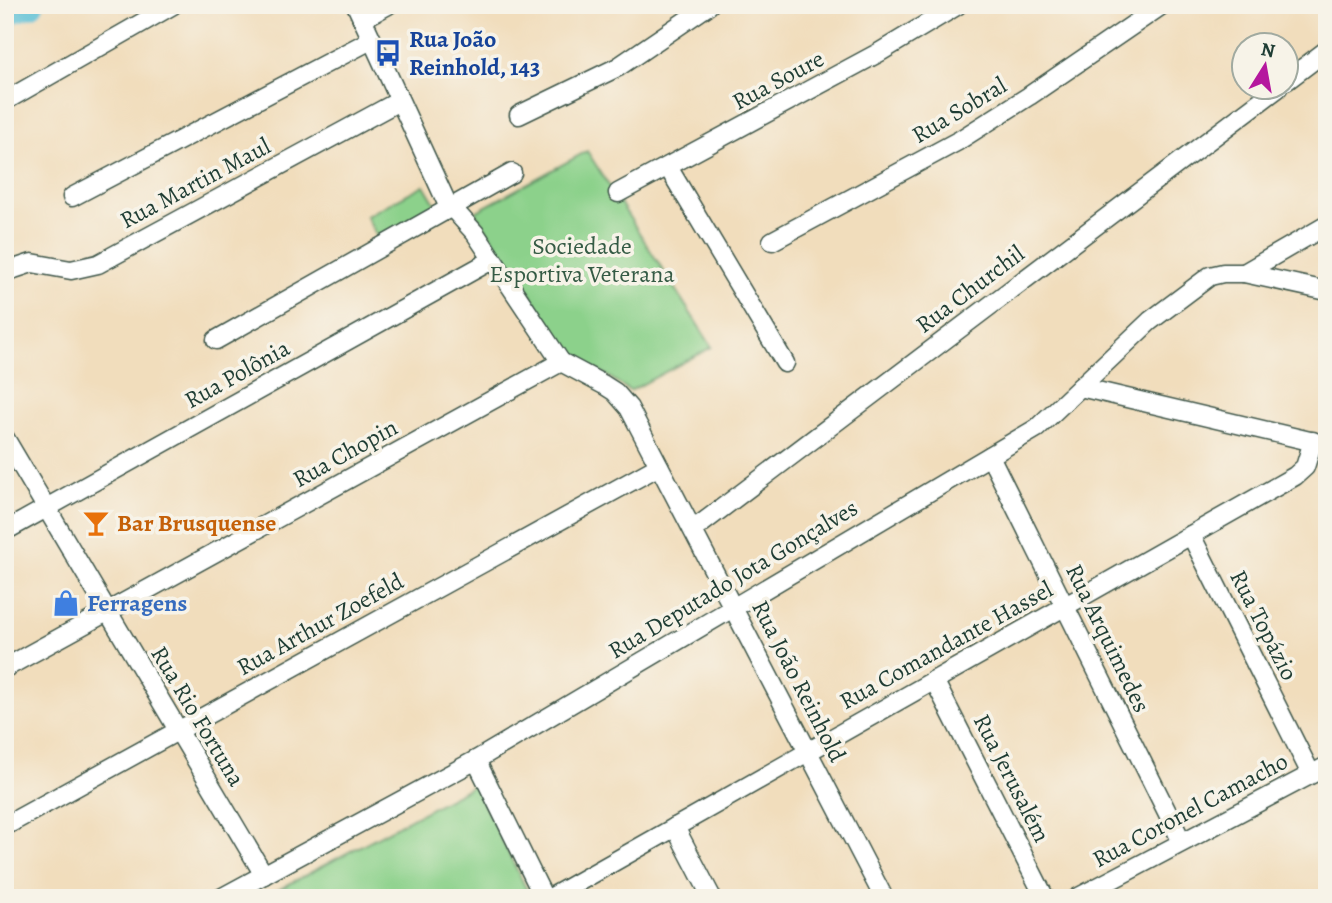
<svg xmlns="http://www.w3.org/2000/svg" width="1332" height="903" viewBox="0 0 1332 903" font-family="Alegreya,serif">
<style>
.green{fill:#8cd18b;stroke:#568760;stroke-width:2}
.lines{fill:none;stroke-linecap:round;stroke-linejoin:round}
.river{stroke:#58bfd6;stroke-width:24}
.minor-casing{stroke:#3e5548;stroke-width:21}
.minor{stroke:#fff;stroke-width:18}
.labels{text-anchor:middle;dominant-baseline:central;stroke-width:7;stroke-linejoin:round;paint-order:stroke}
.transit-label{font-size:24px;font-weight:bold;fill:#164399;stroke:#f7f3e8;text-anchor:start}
.street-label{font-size:24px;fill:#1f3d34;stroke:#f7f3e8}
.park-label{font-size:24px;fill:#355b45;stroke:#f7f3e8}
.food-label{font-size:24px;font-weight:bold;fill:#c56008;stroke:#f7f3e8;text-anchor:start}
.shop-label{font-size:24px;font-weight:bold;fill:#366cbe;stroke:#f7f3e8;text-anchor:start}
</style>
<rect width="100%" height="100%" fill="#f7f3e8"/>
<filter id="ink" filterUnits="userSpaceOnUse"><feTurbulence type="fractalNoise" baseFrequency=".0143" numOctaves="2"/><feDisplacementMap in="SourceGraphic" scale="14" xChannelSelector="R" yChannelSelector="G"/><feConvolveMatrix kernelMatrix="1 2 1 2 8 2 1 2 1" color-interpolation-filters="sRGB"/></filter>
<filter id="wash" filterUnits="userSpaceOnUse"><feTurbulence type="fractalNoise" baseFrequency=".00686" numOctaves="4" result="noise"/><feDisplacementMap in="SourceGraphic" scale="28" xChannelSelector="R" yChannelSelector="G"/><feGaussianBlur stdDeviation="1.57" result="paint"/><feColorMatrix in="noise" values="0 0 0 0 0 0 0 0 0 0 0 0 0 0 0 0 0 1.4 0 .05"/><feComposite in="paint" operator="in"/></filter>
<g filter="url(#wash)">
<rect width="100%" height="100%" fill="#f1ddbc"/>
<!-- green -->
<g class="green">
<polygon points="587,151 712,347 630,391 605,374 577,361 570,354 475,212"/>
<polygon points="424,185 437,207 379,240 366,216"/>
<polygon points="474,785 531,898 263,898"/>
</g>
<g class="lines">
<!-- river -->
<polyline class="river" points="5,14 32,5"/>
</g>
</g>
<g filter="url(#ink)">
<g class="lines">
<defs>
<g id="minor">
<polyline points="356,5 446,201 475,233 561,362 604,385 615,392 629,408 884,898"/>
<polyline points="362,19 388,5"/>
<polyline points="1286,81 1327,50"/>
<polyline points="5,101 173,5"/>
<polyline points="519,115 618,67 709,5"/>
<polyline points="668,167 785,363"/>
<polyline points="618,193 880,52 958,5"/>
<polyline points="72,197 371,40"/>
<polyline points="772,241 958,141 1029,96 1162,5"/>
<polyline points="5,272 32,263 71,270 98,264 399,101"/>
<polyline points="1244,273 1327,225"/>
<polyline points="216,340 512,173"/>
<polyline points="1080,387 1327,445"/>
<polyline points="5,438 264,875"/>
<polyline points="990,456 1182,842"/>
<polyline points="693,530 1278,88"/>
<polyline points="5,531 492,260"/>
<polyline points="1191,535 1311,774"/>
<polyline points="5,668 561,362"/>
<polyline points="934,680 1045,898"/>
<polyline points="476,760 544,898"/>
<polyline points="5,826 659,466"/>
<polyline points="675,827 712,898"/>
<polyline points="221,898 476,760 1037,428 1150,321 1210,276 1223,273 1244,273 1327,291"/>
<polyline points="550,898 1295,476 1305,467 1313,441"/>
<polyline points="1077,898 1327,766"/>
</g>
</defs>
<!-- minor casing -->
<use href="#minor" class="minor-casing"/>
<!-- minor -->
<use href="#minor" class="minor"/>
</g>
</g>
<!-- icons -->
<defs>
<symbol id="bus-bare" viewBox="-9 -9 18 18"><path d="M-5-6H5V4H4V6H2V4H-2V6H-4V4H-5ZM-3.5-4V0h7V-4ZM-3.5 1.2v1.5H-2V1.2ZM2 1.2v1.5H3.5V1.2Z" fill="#1a4fb4" stroke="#f7f3e8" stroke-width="2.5" paint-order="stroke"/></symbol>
<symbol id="bar-bare" viewBox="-9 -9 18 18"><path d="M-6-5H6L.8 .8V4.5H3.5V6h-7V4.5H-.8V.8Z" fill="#e8710a" stroke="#f7f3e8" stroke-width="2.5" paint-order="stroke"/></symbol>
<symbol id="shop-bare" viewBox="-9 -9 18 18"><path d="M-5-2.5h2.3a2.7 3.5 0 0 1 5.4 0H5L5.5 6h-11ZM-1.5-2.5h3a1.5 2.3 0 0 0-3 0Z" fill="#3f7fe0" stroke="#f7f3e8" stroke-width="2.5" paint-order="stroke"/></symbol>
</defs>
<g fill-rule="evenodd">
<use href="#bus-bare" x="369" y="34" width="38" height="38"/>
<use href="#bar-bare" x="77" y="504" width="38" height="38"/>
<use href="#shop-bare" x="47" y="584" width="38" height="38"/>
</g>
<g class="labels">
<!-- transit labels -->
<g class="transit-label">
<text x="409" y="39">Rua João<tspan x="409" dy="28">Reinhold, 143</tspan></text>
</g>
<!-- street labels -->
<g class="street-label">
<text transform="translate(778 80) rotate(-28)">Rua Soure</text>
<text transform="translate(959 110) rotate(-31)">Rua Sobral</text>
<text transform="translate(195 183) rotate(-28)">Rua Martin Maul</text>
<text transform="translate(970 289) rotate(-37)">Rua Churchil</text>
<text transform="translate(237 374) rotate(-29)">Rua Polônia</text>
<text transform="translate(345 453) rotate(-29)">Rua Chopin</text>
<text transform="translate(733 579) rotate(-31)">Rua Deputado Jota Gonçalves</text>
<text transform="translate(320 624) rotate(-29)">Rua Arthur Zoefeld</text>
<text transform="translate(1264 625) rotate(63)">Rua Topázio</text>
<text transform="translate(1108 638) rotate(64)">Rua Arquimedes</text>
<text transform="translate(946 645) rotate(-29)">Rua Comandante Hassel</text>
<text transform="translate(799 681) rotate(63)">Rua João Reinhold</text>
<text transform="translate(198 716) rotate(59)">Rua Rio Fortuna</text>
<text transform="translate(1012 778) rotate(63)">Rua Jerusalém</text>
<text transform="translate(1190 810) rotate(-28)">Rua Coronel Camacho</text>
</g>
<!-- park labels -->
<g class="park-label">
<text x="582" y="246">Sociedade<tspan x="582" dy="28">Esportiva Veterana</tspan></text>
</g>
<!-- food labels -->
<g class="food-label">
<text x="117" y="523">Bar Brusquense</text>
</g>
<!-- shop labels -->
<g class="shop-label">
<text x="87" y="603">Ferragens</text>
</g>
</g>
<!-- margin -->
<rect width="1332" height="903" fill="none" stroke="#f7f3e8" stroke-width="28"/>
<!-- north arrow -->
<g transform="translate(1265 66) rotate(11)"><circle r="33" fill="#f7f3e8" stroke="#a1aaa0" stroke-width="2"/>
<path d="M0-5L12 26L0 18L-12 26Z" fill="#b5179e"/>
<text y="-10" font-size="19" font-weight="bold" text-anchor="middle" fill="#1f3d34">N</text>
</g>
</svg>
